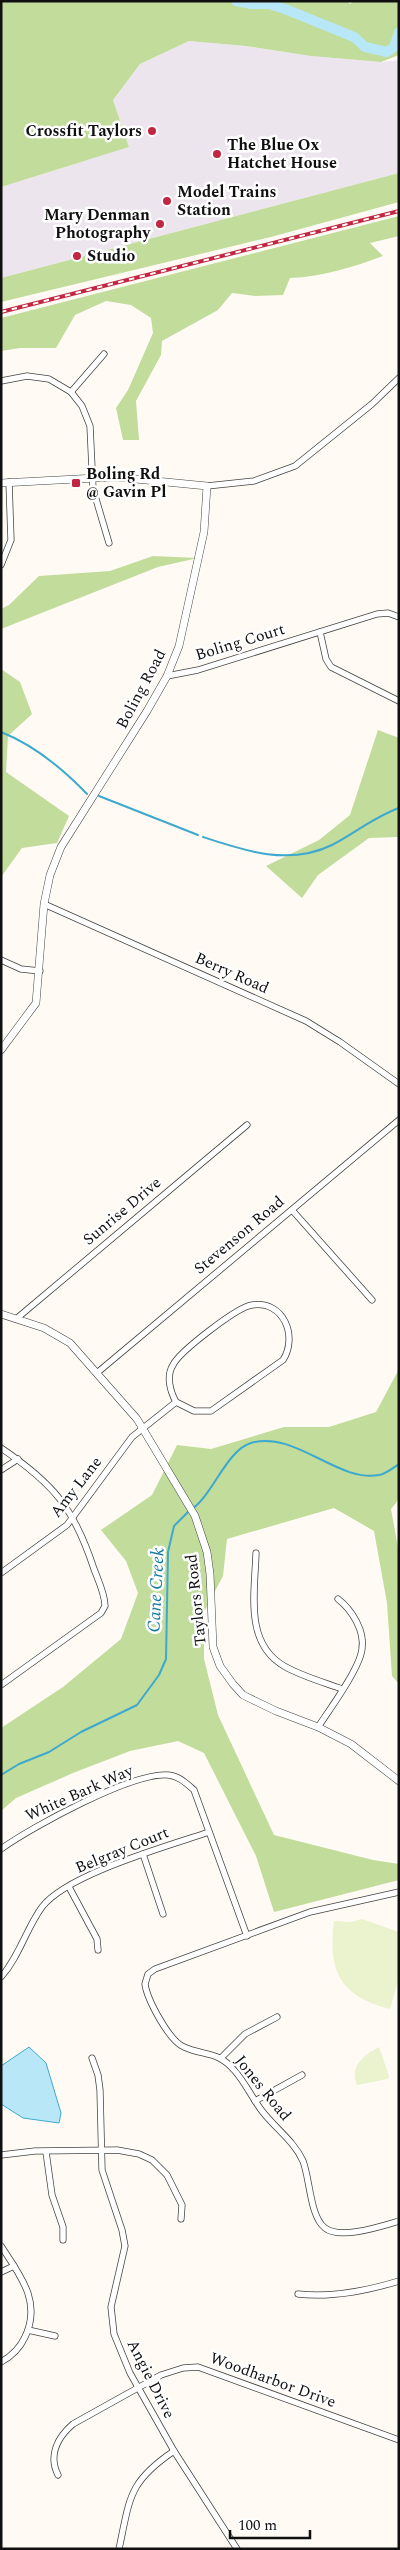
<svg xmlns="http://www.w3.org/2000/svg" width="400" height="2550" viewBox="0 0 400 2550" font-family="Spectral,serif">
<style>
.industrial{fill:#ece5ee}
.forest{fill:#c1dc9b}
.pitch{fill:#eaf2ce}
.water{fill:#b8e8f7;stroke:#3ea9ce}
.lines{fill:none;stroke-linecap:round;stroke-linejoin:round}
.stream{stroke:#3ea9ce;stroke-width:2}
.river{stroke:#b8e8f7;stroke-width:10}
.minor-casing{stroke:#434343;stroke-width:7}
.tertiary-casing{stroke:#434343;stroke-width:8}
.minor{stroke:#fff;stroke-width:5.5}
.tertiary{stroke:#fff;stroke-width:7}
.rail-casing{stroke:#c32643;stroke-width:4}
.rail{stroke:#fff;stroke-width:2;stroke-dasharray:5.5;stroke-linecap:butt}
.poi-dot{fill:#c32643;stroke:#fff;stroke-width:2}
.labels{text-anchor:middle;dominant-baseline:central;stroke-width:5;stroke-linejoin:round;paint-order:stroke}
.poi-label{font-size:16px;font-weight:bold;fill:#101010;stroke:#fff;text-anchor:start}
.street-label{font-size:16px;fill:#101010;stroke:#fff}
.water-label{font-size:18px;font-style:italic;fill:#177aa5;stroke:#fff}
</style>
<rect width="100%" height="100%" fill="#fffbf4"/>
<!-- industrial -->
<polygon class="industrial" points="189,41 246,46 311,56 381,62 399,60 399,173 1,278 1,187 129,147 113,100 140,64"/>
<!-- forest -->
<g class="forest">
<polygon points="1,1 348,1 350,4 353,1 399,1 399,55 381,62 311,56 246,46 189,41 140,64 113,100 129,147 1,187"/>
<polygon points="399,173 399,202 271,237 1,302 1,278"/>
<path d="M399,216V236L370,243L383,256C354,267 321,277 290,278L283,295L255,296L232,293L218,310L162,341L161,355L136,401L139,440H123L116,408L128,390L153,333L151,318L131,305L106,301L75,315L56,348H20L1,351V318Z"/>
<polygon points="153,556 198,558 158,567 1,629 1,609 9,605 39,576 110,571"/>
<polygon points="1,669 20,682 32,714 8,736 6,772 69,816 57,843 22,848 1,877"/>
<polygon points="378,730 399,738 399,837 369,838 318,875 302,898 266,866 319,840 350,815"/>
<polygon points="399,1369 399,1499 391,1509 399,1553 399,1684 392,1676 387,1603 374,1531 334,1508 227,1539 223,1576 204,1612 204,1659 218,1715 274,1835 373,1860 399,1864 399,1880 274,1912 256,1856 204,1753 178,1741 130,1751 73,1773 16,1798 1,1811 1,1728 63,1687 121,1639 138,1593 126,1561 101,1530 152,1495 177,1445 211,1449 284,1427 329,1427 376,1412"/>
</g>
<!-- pitch -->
<g class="pitch">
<path d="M362,1919L399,1932V1977L390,2009C339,1996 328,1970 334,1921L351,1922Z"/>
<path d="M379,2047L389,2076L388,2079L357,2085C349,2066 364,2055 379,2047Z"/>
</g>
<!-- water -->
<polygon class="water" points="29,2047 46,2063 61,2113 59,2123 23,2118 1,2104 1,2066"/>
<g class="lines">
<!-- stream -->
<g class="stream">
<path d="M1,732C34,745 63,769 87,794"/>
<polyline points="99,796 198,835"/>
<path d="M203,837C245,851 289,866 332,845C355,833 374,817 399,808"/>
<path d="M193,1508C213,1494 227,1450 251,1443C295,1430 338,1483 379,1475C386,1474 393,1468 399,1464"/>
<polyline points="1,1775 19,1764 49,1752 81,1732 137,1705 159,1675 166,1659 168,1552 174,1526 189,1511"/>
</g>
<!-- river -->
<polyline class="river" points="236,1 251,4 269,4 285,9 354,37 365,47 387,52 394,47 399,32"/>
<defs>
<g id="minor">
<polyline points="1,381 27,376 49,379 71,392 82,406 90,426 93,489 109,543"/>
<polyline points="71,392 104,354"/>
<polyline points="207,486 254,481 295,466 372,404 399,378"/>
<polyline points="1,565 11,540 9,482"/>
<polyline points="320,632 326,659 331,667 399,701"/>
<polyline points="167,676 198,670 377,614 388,613 399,617"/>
<polyline points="44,904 306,1021 340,1042 399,1084"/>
<polyline points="1,960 21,969 40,971"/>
<polyline points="292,1210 372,1300"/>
<polyline points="16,1319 247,1125"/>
<polyline points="98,1372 399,1120"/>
<path d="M1,1448C54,1484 74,1508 94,1569C98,1580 105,1594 105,1606L101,1613L1,1685"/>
<polyline points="1,1470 18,1459"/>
<path d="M256,1553C255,1591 244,1643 284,1666C301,1676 323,1682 342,1689"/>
<path d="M1,1573L67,1525L132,1437L176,1402C170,1391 166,1376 173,1365C179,1352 237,1307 252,1305C284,1300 298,1337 283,1360L211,1411H194L176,1402"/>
<path d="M318,1727C330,1709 360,1668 362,1649C365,1631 352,1610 338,1599"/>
<path d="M1,1849C32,1827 132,1772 168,1775C179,1776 186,1783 194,1790L247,1936"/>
<polyline points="143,1854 163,1914"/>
<polyline points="69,1887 97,1939 98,1950"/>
<path d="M399,1892L310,1912L155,1969L148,1974L145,1984C147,1999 169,2041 184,2047C204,2056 218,2051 234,2070C245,2082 252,2098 262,2111C275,2128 294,2141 303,2161C310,2179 310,2217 325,2228C340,2240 382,2226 399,2221"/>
<path d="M1,1977C19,1957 26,1929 42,1907C67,1874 168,1846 209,1832"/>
<polyline points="92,2058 98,2075 100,2090 102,2170 122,2230 125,2246 111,2307 114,2334 130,2373 174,2451 237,2549"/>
<polyline points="221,2058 245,2034 277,2017"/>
<polyline points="255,2101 302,2075"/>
<polyline points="46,2152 52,2195 63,2227 63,2240"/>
<polyline points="1,2155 35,2151 117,2150 139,2154 152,2160 167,2175 182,2205 181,2219"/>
<path d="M1,2246C20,2275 42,2302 25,2337C20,2348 12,2356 1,2362"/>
<polyline points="1,2272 14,2266"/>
<path d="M298,2294C331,2298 366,2291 399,2281"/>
<polyline points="28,2330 55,2336"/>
<path d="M58,2475C48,2455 58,2437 73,2424L161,2375L183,2368L198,2367L399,2440"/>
<path d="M119,2549C130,2498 128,2482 174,2451"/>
</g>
<g id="tertiary">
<polyline points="1,483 115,477 207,486 204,532 179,646 167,676 147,711 61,847 50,875 44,904 36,1003 1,1050"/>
<polyline points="1,1314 44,1328 70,1343 137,1419 195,1516 207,1552 210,1574 213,1647 220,1666 233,1684 243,1695 276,1711 318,1727 351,1744 399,1781"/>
</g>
</defs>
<!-- minor casing -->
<use href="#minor" class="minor-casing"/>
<!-- tertiary casing -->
<use href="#tertiary" class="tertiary-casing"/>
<!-- minor -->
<use href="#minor" class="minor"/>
<!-- tertiary -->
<use href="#tertiary" class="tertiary"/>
<defs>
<polyline id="rail" points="1,312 399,211"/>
</defs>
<!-- rail casing -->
<use href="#rail" class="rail-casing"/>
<!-- rail -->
<use href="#rail" class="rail"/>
</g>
<!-- markers -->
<g class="poi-dot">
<circle cx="152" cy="131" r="5"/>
<circle cx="217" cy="154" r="5"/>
<circle cx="167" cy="201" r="5"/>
<circle cx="160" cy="224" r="5"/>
<circle cx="77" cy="256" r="5"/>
<rect x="71" y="478" width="10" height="10" rx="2.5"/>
</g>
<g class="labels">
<!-- poi labels -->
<g class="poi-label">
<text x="142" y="131" text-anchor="end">Crossfit Taylors</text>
<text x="227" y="145">The Blue Ox<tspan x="227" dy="18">Hatchet House</tspan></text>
<text x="177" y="192">Model Trains<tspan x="177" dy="18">Station</tspan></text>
<text x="150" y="215" text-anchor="end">Mary Denman<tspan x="150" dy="18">Photography</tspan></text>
<text x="87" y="256">Studio</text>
<text x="86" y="474">Boling Rd<tspan x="86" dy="18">@ Gavin Pl</tspan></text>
</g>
<!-- street labels -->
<g class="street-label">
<text transform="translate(240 642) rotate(-17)">Boling Court</text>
<text transform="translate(141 689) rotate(-62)">Boling Road</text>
<text transform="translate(232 973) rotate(24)">Berry Road</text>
<text transform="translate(122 1211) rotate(-40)">Sunrise Drive</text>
<text transform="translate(239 1235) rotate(-40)">Stevenson Road</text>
<text transform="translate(76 1487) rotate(-52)">Amy Lane</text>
<text transform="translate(196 1600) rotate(-96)">Taylors Road</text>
<text transform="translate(79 1793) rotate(-24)">White Bark Way</text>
<text transform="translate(122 1850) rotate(-22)">Belgray Court</text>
<text transform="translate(263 2088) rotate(51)">Jones Road</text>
<text transform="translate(151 2379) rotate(63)">Angie Drive</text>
<text transform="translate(273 2380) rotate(20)">Woodharbor Drive</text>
</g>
<!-- water labels -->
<g class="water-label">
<text transform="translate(156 1590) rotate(-87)">Cane Creek</text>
</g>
</g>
<!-- border -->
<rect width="400" height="2550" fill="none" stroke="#101010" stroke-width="5"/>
<!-- scale -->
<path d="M230 2530v8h80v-8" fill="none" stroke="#101010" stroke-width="2.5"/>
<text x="238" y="2530" font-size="15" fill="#101010" stroke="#ffffff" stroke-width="4" paint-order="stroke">100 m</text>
</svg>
